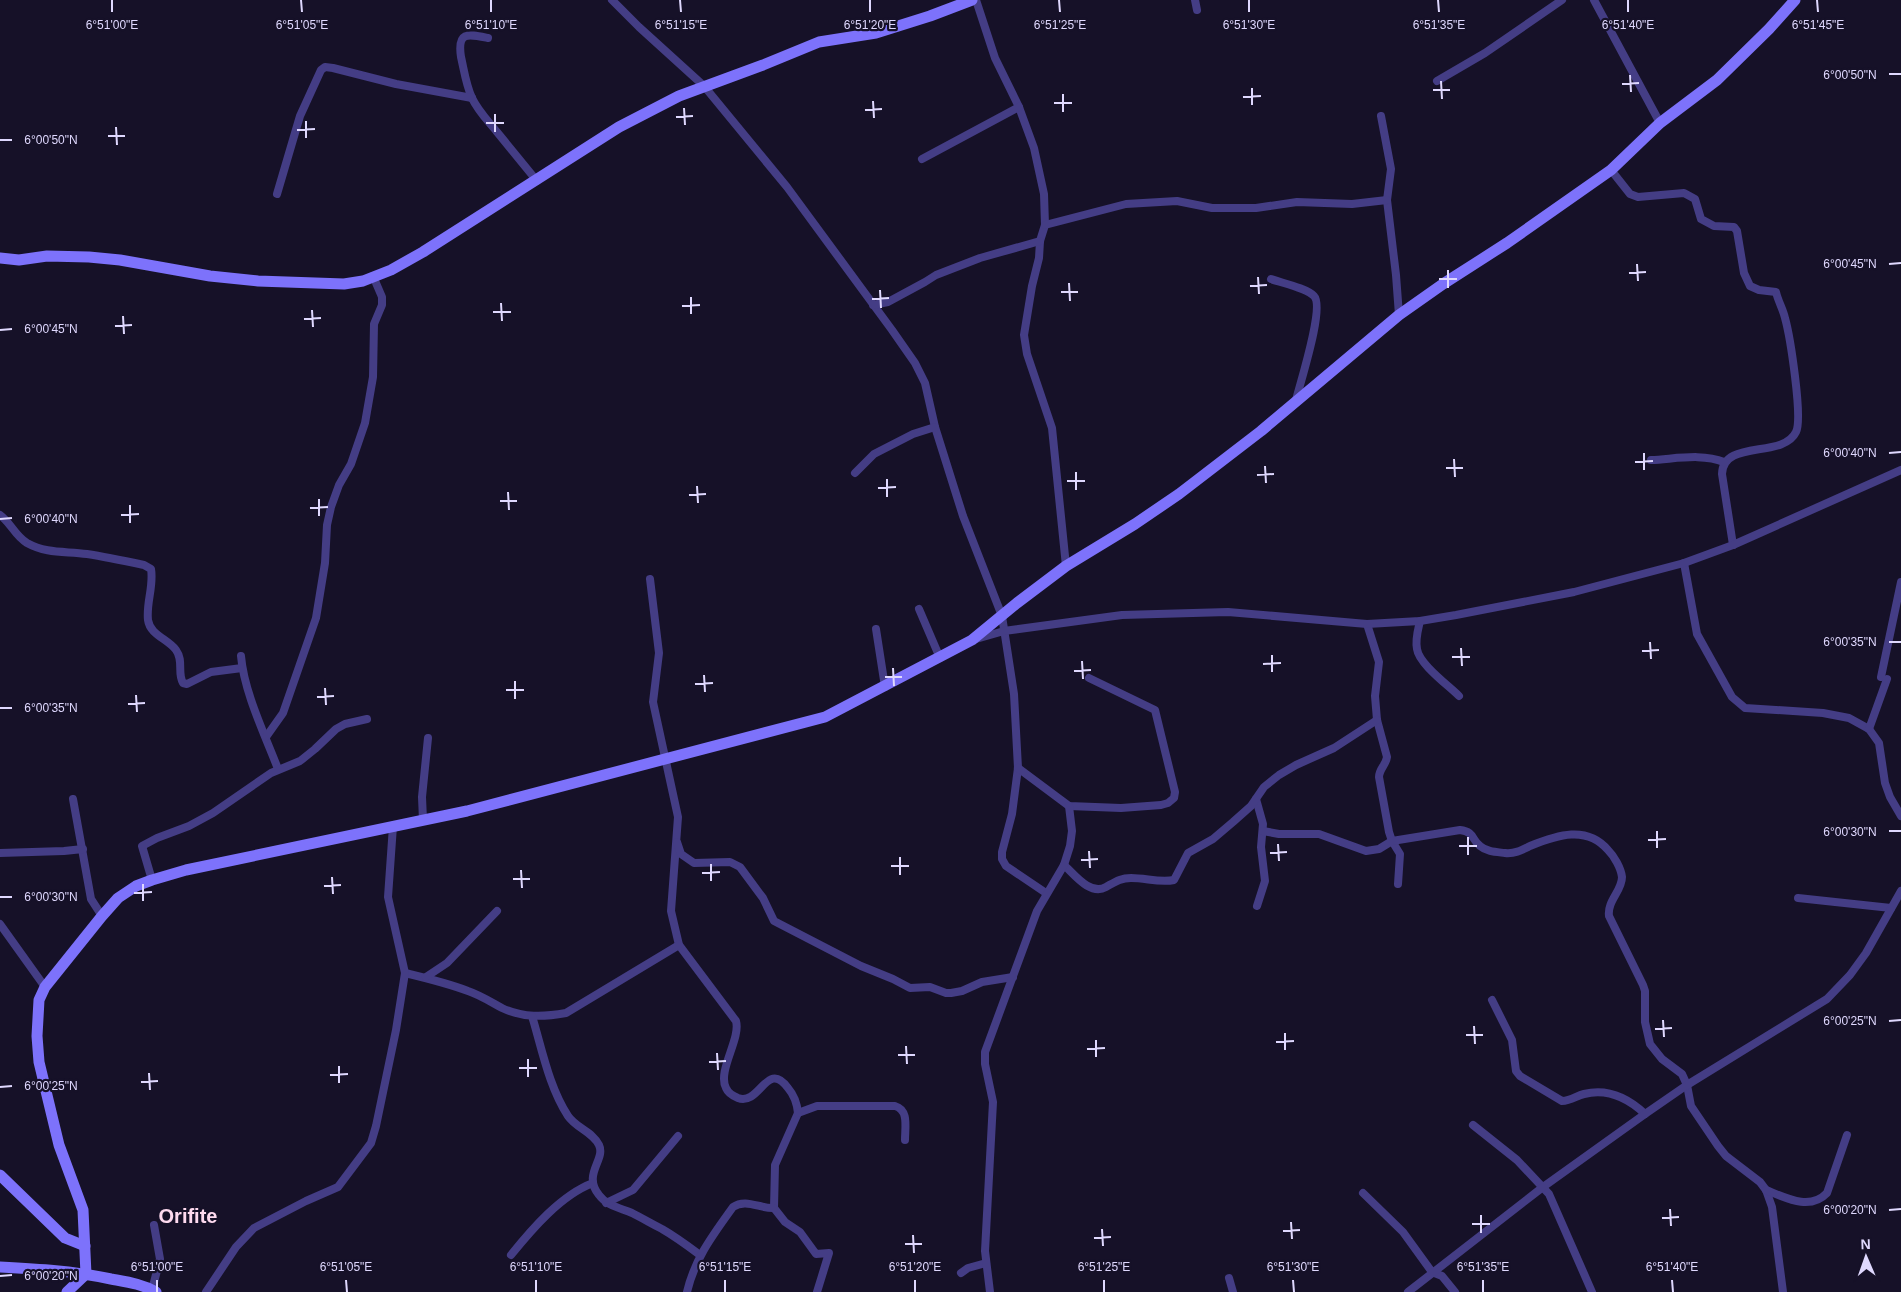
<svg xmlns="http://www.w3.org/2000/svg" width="1901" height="1292" viewBox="0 0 1901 1292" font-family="Helvetica,sans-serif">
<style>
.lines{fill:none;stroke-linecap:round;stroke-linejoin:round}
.street{stroke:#443d85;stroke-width:8}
.secondary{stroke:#7d72fb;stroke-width:11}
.ticks{fill:none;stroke:#dfd8fe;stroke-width:2}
.labels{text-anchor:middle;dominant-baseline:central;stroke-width:4.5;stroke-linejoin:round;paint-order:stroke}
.district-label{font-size:20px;font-weight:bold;fill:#fedaef;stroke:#161128}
.ticks-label{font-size:12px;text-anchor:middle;fill:#dfd8fe;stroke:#161128;stroke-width:4.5;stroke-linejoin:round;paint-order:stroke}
</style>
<rect width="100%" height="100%" fill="#161128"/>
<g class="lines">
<!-- street -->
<g class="street">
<polyline points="612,0 639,27 704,86 787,187 892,330 915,363 925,383 935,427 963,516 1002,616 1014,694 1018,768 1012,814 1002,852 1002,859 1006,866 1046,893"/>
<polyline points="976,0 995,58 1019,107 1034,148 1044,194 1045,225 1040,241 1039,258 1032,286 1024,335 1027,354 1052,428 1066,566"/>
<polyline points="1195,0 1197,10"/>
<polyline points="1594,0 1660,123"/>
<path d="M488,38C468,34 457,31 461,57C464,70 466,85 472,98C478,111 489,122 497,132C510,148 524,165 537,181"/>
<polyline points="1437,81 1485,53 1562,0"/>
<polyline points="1381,116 1391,169 1387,200 1396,275 1399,315"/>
<polyline points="922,159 1019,107"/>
<path d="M1611,170L1630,194L1638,197L1684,193L1695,199L1701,219L1714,226L1734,227L1737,231L1744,273L1750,286L1759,290L1776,292C1778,301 1783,309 1785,318C1790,336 1803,418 1796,432C1783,459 1723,439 1722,474L1733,545"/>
<polyline points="277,194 300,116 321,70 325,67 333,68 396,84 472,98"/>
<polyline points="1045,225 1126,204 1177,201 1212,208 1256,208 1297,202 1352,204 1387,200"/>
<path d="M1271,279C1282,283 1306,288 1314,296C1325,307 1300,383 1296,400"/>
<polyline points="873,305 888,302 925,282 936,275 980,258 1040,241"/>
<path d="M1651,460C1675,459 1702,453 1724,462"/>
<polyline points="855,473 874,454 913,434 935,427"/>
<path d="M0,515C11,523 15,536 27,543C47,554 65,551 87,554C106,557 125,561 144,565L151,569C154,586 146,603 148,620C150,635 168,639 176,650C184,661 177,673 183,683L187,684L211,672L242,668"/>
<polyline points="1684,563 1697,634 1732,697 1745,708 1823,713 1849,718 1869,729 1879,743 1885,783 1890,797 1901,816"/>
<path d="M650,579L659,653L653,702L678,817L671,911L679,945L736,1021C741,1039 717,1071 726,1088C728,1093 733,1096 738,1098C760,1106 767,1059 788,1088C794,1095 797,1103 798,1113L775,1165L774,1208L785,1222L800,1232L816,1254L829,1253L817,1292"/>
<polyline points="919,609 940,658"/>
<path d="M1420,621C1418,630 1415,639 1417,649C1419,664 1448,685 1459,696"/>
<path d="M1367,624L1379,662L1375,696L1377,720L1387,757C1386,765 1379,769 1379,777L1389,832L1392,841L1400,854L1398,884"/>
<polyline points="876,629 885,687"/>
<polyline points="976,639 1004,631 1122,615 1228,612 1367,624 1420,621 1456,615 1574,592 1684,563 1733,545 1901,470"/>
<path d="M241,656C244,692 265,735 278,769"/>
<polyline points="1881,677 1901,582"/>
<polyline points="1869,729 1887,679"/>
<polyline points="266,737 283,713 316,618 325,563 327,525 331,507 339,485 351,464 365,423 373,377 374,324 382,305 382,297 373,276"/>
<polyline points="1018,768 1069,806 1121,808 1161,805 1168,803 1174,798 1175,792 1155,710 1089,678"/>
<polyline points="73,799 91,899 102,916"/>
<polyline points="1256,799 1263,824 1261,847 1265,881 1257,906"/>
<polyline points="423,820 422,797 428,738"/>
<path d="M1263,831L1279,834H1319L1366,851L1379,849L1392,841L1460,830C1475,832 1471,839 1480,846C1487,852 1496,852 1505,853C1515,854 1522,850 1530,846C1557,835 1587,825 1608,850C1614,856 1621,868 1622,877C1622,891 1607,901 1609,916L1643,985L1645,991V1022L1650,1044L1662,1059L1682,1074L1687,1085L1691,1106L1718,1146L1726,1156L1760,1182L1766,1190L1772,1207L1783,1292"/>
<polyline points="677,842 681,854 694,863 730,862 740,867 763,898 774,921 861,966 893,979 910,988 930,987 946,993 951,993 962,991 982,982 1013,977"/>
<polyline points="0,853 64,851 83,849"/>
<path d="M1064,865C1074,874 1090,896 1106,887C1115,882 1120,878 1131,878C1146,878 1160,883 1174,880L1188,853L1213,839L1233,822L1251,806L1264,787L1279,775L1296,765L1334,748L1377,720"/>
<polyline points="152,880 142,846 157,838 189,826 213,813 271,773 300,761 315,749 336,729 345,724 367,719"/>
<polyline points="1798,898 1891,908"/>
<polyline points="0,924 45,987"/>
<path d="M405,973C426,978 447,983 468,991C480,995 491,1002 502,1008C523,1018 544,1017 566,1013L679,945"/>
<polyline points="426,977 447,963 497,911"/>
<path d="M1492,1000L1512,1040L1516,1071L1520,1076L1562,1101C1571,1101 1576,1096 1584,1094C1608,1088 1628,1098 1645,1114"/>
<path d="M532,1016C542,1049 549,1087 568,1116C576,1128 593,1132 599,1145C606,1160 582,1174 599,1195C607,1206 620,1208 632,1213C642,1218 652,1224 662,1229C676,1237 688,1246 700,1255"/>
<path d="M798,1113L817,1106H895C909,1110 905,1127 905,1140"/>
<polyline points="1473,1125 1517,1160 1549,1194 1592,1292"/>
<path d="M1766,1190C1786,1198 1810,1211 1827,1193L1847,1135"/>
<polyline points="1363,1193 1403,1232 1432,1272 1442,1276 1455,1292"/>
<polyline points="606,1203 633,1190 678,1136"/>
<path d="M511,1255C532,1229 561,1195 593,1183"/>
<polyline points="961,1273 968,1268 986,1263"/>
<polyline points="1229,1278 1233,1292"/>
<polyline points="152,1290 160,1259 154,1225"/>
<polyline points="206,1292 236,1247 254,1228 306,1201 338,1187 371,1143 376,1126 396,1030 405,973 388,897 393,826"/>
<path d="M687,1292C695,1258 713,1235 733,1207C746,1198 760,1209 774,1208"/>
<polyline points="990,1292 985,1251 993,1102 985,1064 985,1052 1037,911 1064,865 1070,846 1072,831 1069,806"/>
<polyline points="1408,1292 1543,1187 1645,1114 1687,1085 1827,999 1850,975 1866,953 1901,891"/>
</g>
<!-- secondary -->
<g class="secondary">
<polyline points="0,258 19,260 47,256 89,257 120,260 210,276 258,281 344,284 363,281 391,270 423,252 619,127 679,96 763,65 819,42 876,33 930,16 972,0"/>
<polyline points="0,1175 65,1238 85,1246"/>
<path d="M0,1267C38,1269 74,1271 111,1279C127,1282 142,1284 156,1292"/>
<polyline points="67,1292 86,1274 83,1210 59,1145 39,1062 37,1036 39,1000 45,987 102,916 118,898 136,886 152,880 186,870 467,811 825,717 972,640 1017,603 1066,566 1135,524 1179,494 1261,431 1399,315 1443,284 1507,243 1611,170 1660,123 1717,80 1769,29 1795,0"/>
</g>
</g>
<!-- ticks -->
<path class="ticks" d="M112,0V12M301,0L302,12M491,0V12M680,0L681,12M870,0V12M1059,0L1060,12M1249,0V12M1438,0L1439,12M1628,0V12M1817,0L1818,12M1889,74H1901M1630,75L1631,92M1441,81L1442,99M1622,84L1639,83M1252,88V105M1433,90H1450M1063,94V112M1243,97L1261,96M873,101L874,118M1054,103H1072M684,108L685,125M865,110L882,109M495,114V132M676,117L693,116M306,121V138M486,123H504M116,127L117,145M297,130L315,129M108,136H125M0,140H12M1637,264L1638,281M1889,264L1901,263M1448,270V288M1629,273L1646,272M1258,277L1259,294M1439,279H1457M1069,283L1070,301M1250,286L1267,285M880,290L881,308M1061,292H1078M691,297V314M872,299L889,298M501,303L502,321M682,306L700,305M312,310L313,327M493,312H511M123,316L124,334M304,319L321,318M115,326L132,325M0,330L12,329M1644,453V470M1889,453L1901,452M1454,459L1455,477M1635,462L1653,461M1265,466L1266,483M1446,468H1463M1076,472V490M1257,475L1274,474M887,479V497M1067,481H1085M697,486L698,503M878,488L896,487M508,492L509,510M689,495L706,494M319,499V516M500,501H517M130,505V523M310,508L328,507M121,515L139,514M0,519L12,518M1650,642L1651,659M1889,642H1901M1461,648L1462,666M1642,651L1659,650M1272,655V672M1452,657H1470M1082,661L1083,679M1263,664L1281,663M893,668L894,686M1074,671L1091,670M704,675L705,692M885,677H902M515,681V699M695,684L713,683M325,688L326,705M506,690H524M136,695L137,712M317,697L334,696M128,704L145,703M0,708H12M1657,831V848M1889,831H1901M1468,837V855M1648,840L1666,839M1278,844L1279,861M1459,846H1477M1089,851L1090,868M1270,853L1287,852M900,857V875M1081,860L1098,859M711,864V881M891,866H909M521,870L522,888M702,873L720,872M332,877L333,894M513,879H530M143,884V901M324,886L341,885M134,893L152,892M0,897H12M1663,1020L1664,1037M1889,1021L1901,1020M1474,1026L1475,1044M1655,1029L1672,1028M1285,1033V1050M1466,1035H1483M1096,1040V1057M1276,1042L1294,1041M906,1046L907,1064M1087,1049L1105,1048M717,1053L718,1070M898,1055H915M528,1059V1077M709,1062L726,1061M339,1066V1083M519,1068H537M149,1073L150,1090M330,1075L348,1074M141,1082L158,1081M0,1087L12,1086M1670,1209L1671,1226M1889,1210L1901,1209M1481,1215V1233M1662,1218L1679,1217M1291,1222L1292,1239M1472,1224H1490M1102,1229L1103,1246M1283,1231L1300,1230M913,1235L914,1253M1094,1238L1111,1237M905,1244H922M0,1276L12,1275M157,1280V1292M346,1280L347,1292M536,1280V1292M725,1280V1292M915,1280V1292M1104,1280V1292M1293,1280L1294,1292M1483,1280V1292M1672,1280L1673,1292"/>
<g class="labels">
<!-- district labels -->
<g class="district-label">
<text x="188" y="1216">Orifite</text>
</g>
</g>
<g class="ticks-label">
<text x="112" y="29">6°51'00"E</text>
<text x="302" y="29">6°51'05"E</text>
<text x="491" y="29">6°51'10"E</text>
<text x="681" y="29">6°51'15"E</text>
<text x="870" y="29">6°51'20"E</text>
<text x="1060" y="29">6°51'25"E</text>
<text x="1249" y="29">6°51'30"E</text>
<text x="1439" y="29">6°51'35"E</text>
<text x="1628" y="29">6°51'40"E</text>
<text x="1818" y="29">6°51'45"E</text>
<text x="1850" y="79">6°00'50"N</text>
<text x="51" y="144">6°00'50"N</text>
<text x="1850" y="268">6°00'45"N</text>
<text x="51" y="333">6°00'45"N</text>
<text x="1850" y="457">6°00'40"N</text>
<text x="51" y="523">6°00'40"N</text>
<text x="1850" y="646">6°00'35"N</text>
<text x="51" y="712">6°00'35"N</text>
<text x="1850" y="836">6°00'30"N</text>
<text x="51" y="901">6°00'30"N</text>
<text x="1850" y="1025">6°00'25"N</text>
<text x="51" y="1090">6°00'25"N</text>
<text x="1850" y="1214">6°00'20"N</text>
<text x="157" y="1271">6°51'00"E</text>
<text x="346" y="1271">6°51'05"E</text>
<text x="536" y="1271">6°51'10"E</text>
<text x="725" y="1271">6°51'15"E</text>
<text x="915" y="1271">6°51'20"E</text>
<text x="1104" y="1271">6°51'25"E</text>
<text x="1293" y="1271">6°51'30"E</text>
<text x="1483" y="1271">6°51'35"E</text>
<text x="1672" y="1271">6°51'40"E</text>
<text x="51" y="1280">6°00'20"N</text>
</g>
<!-- north arrow -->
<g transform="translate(1866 1257) rotate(358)" stroke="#161128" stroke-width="4" paint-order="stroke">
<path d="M0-4L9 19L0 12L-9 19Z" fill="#dfd8fe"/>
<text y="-8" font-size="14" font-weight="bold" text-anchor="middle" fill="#dfd8fe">N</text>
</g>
</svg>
